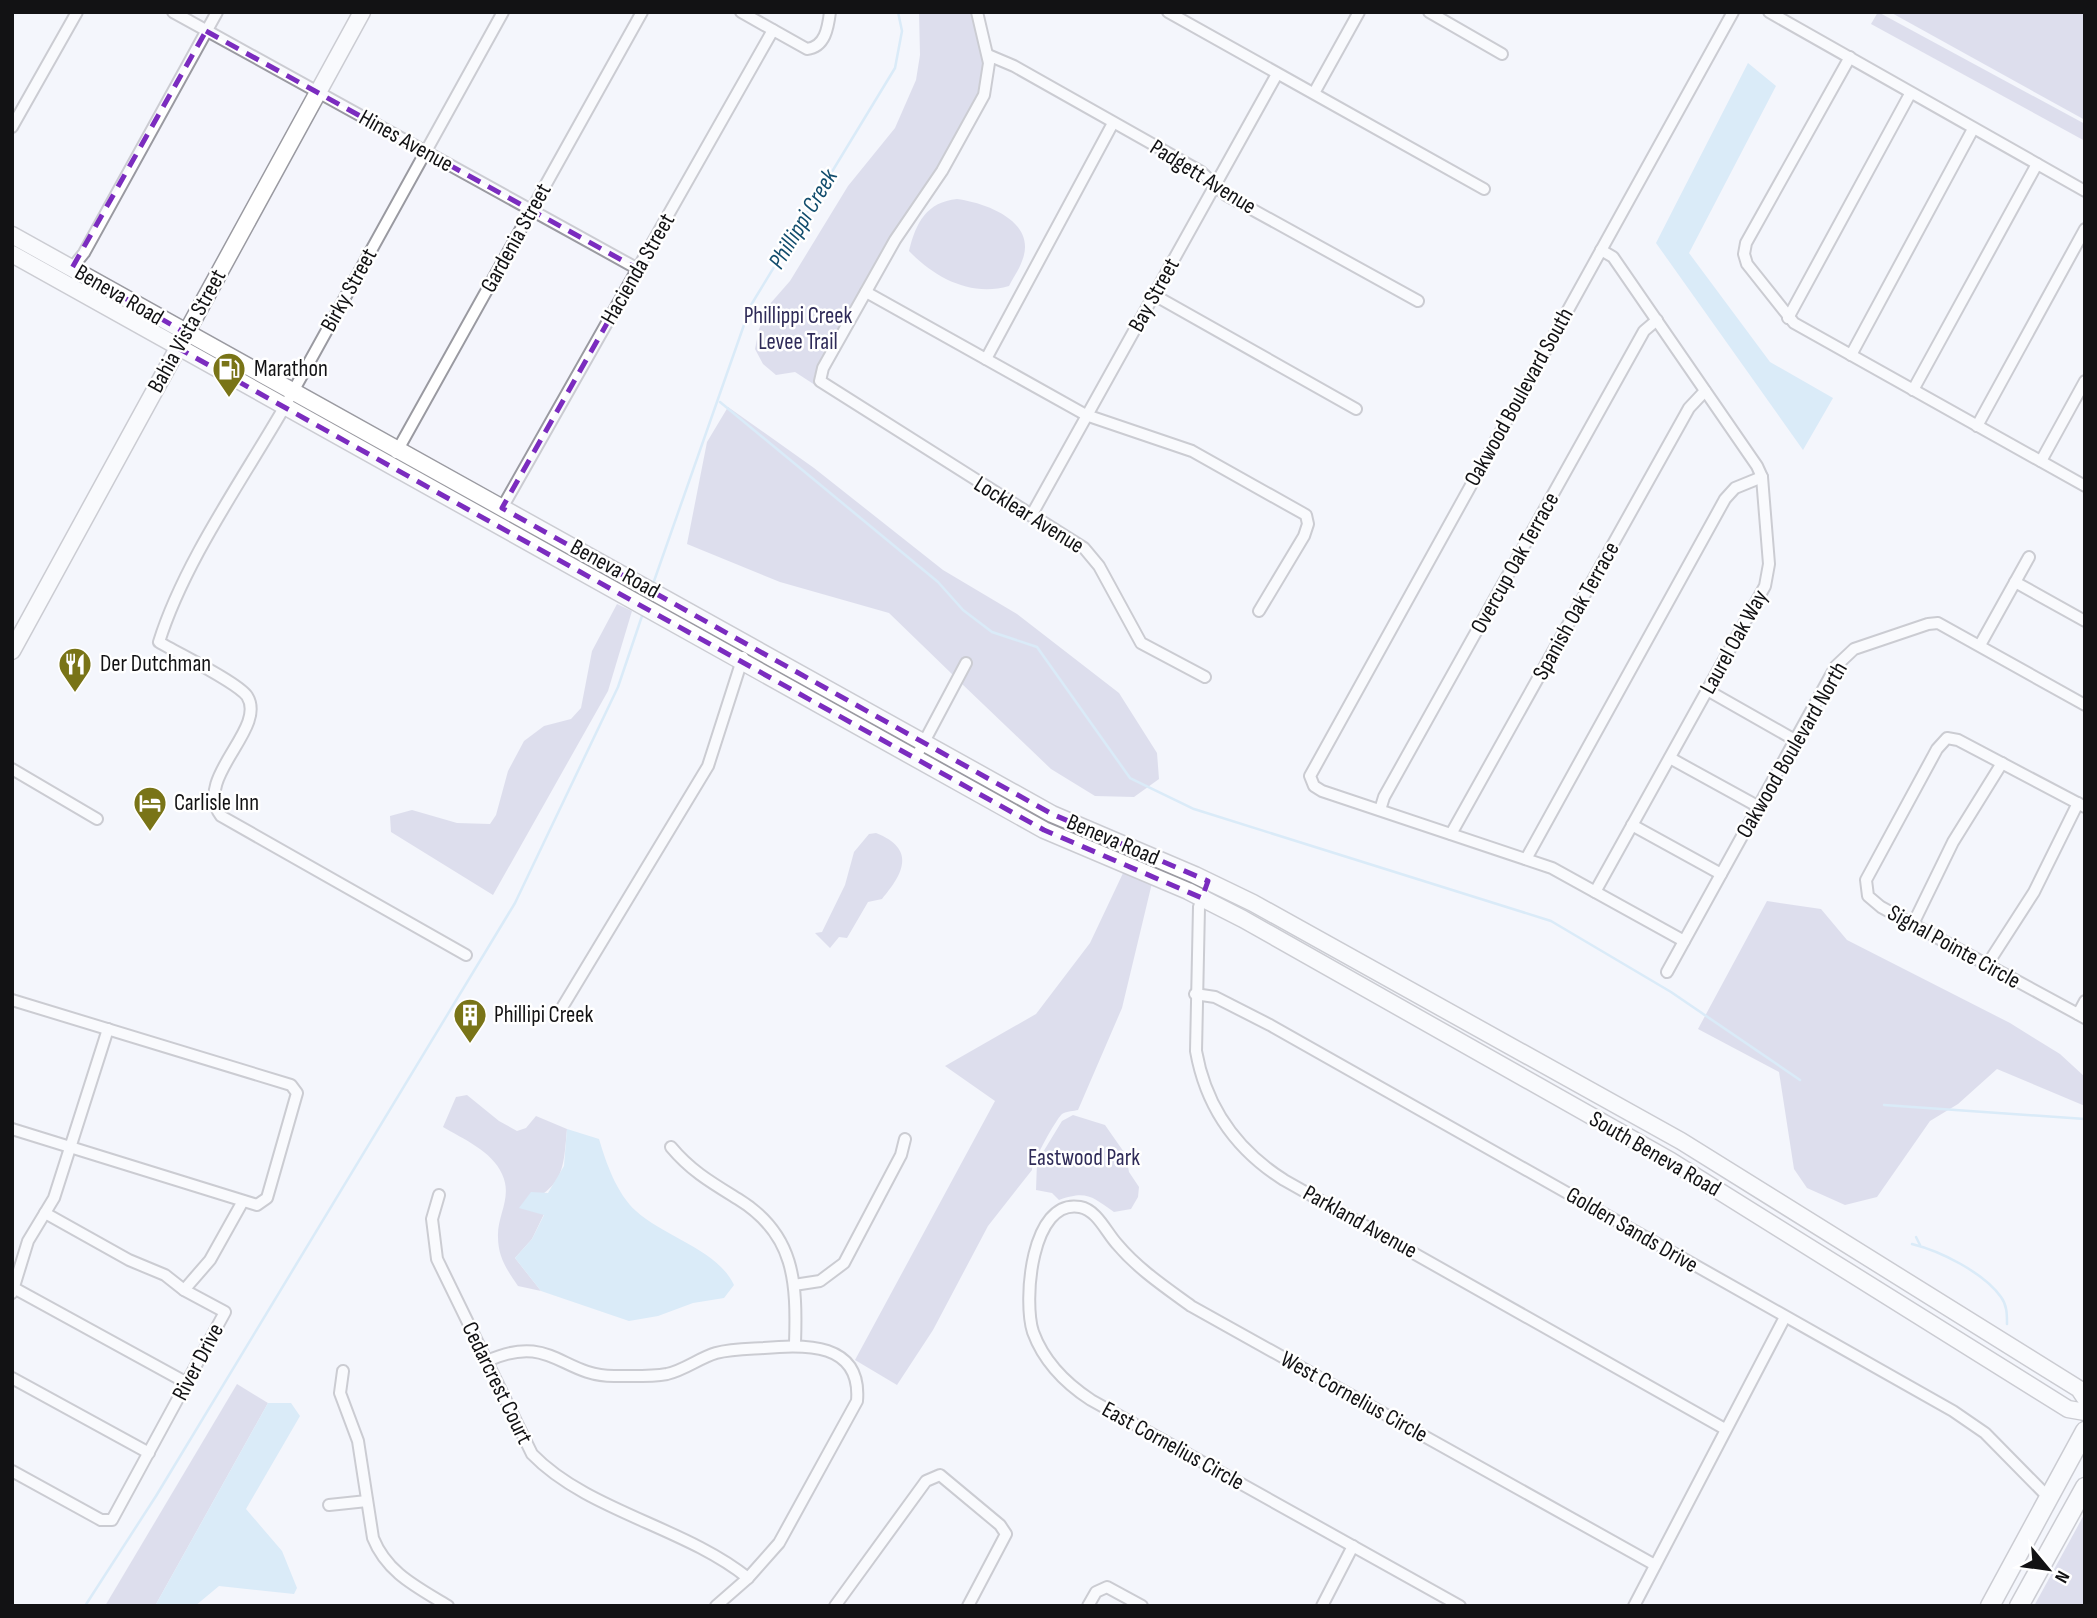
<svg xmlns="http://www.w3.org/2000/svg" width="2097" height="1618" viewBox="0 0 2097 1618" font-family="'Sofia Sans Condensed',sans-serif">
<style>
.green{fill:#c1c2dc}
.water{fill:#baddf4}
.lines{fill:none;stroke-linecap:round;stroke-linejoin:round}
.stream{stroke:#baddf4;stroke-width:2.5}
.street-casing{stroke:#9a9aa1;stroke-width:14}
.secondary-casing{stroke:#9a9aa1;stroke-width:19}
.primary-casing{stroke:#9a9aa1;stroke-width:21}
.street{stroke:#fff;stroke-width:10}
.secondary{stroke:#fff;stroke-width:16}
.primary{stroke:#fff;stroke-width:18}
.marked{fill:none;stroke:#7b2cbf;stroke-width:5;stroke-dasharray:14 9;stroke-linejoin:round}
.labels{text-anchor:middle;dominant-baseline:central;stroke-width:5;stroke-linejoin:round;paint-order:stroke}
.street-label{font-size:23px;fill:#121214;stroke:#fff}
.park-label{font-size:23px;fill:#2f2b58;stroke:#fff}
.poi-label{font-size:23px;fill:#121214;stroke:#fff;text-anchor:start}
.water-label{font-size:24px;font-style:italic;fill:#124d6d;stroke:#fff}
</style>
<rect width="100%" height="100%" fill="#f4f5fc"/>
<!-- green -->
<g class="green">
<polygon points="919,12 972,12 986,69 983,87 938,170 883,252 814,376 815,385 795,372 776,375 763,364 755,349 759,329 769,305 790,281 848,186 895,128 916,80 920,55"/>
<polygon points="1878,12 2085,124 2085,141 1871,24"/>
<polygon points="1890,12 2085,12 2085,120"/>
<path d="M957,199C987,203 1038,222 1022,261C1019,270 1013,278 1009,286C971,297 935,278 909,251C916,222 927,202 957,199Z"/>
<polygon points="728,407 814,468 943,570 1017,614 1119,693 1157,753 1159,779 1134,797 1095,796 1051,769 961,683 972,661 963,657 953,675 889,613 780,582 687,544 707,442"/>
<polygon points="617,604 632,611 608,691 493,895 391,832 390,816 412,810 457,823 490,824 496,815 508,771 524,741 544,726 571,719 581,708 592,651"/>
<path d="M876,833C916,849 904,873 882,899L868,902L847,938L839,937L830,948L815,933L822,932L845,885L854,852L869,834Z"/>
<path d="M1124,871L1152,883L1122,1008L1078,1110C1074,1111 1067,1111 1062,1114C1056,1119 1032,1163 1032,1170L988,1226L933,1330L897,1385L855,1360L995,1101L945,1066L1036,1014L1090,943Z"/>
<polygon points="1767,901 1821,909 1847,940 2010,1023 2060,1054 2085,1077 2085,1106 1997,1069 1958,1104 1930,1121 1877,1197 1845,1205 1807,1188 1794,1169 1779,1072 1698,1029"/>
<path d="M467,1095L499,1121L517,1131L526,1128L536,1116L567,1129C563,1175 563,1186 520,1207L544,1214L532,1239L515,1258L541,1291L518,1286C507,1270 498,1257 498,1237C497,1215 513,1197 502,1174C492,1151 463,1139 443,1127L456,1097Z"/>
<path d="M1073,1115L1105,1125L1126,1155L1129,1172L1139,1187L1138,1197L1131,1209L1114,1212C1092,1197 1087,1190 1059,1200L1052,1193L1036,1190L1037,1162L1062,1121Z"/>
<polygon points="237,1384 268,1403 155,1606 105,1606"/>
<polygon points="2085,1513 2085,1606 2034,1606"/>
</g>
<!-- water -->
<g class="water">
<polygon points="1748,63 1776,86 1689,253 1770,362 1833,398 1803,450 1656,243"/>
<path d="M567,1129L599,1139C606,1163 617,1194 636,1211C663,1236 718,1250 734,1285L724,1298L693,1303L658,1316L629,1321L541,1291L515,1258L532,1239L544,1215L519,1208L531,1192L548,1193L564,1166Z"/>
<polygon points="268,1403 291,1403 300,1416 246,1509 282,1551 297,1588 294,1594 219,1586 195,1606 155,1606"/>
</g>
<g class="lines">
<!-- stream -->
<g class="stream">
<polyline points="720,402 938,582 963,610 992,632 1037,647 1130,778 1194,809 1551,921 1671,992 1800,1080"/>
<polyline points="653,584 751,305 895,68 902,31 898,12"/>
<polyline points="1884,1105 2085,1119"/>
<polyline points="1916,1237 1920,1245"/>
<path d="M1912,1244C1940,1251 1983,1272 2001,1297C2007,1305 2007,1314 2007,1324"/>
<polyline points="85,1606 156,1496 515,903 618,687 643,613"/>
</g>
<defs>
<g id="street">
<polyline points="173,12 638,269"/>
<path d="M741,12L807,49C825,47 828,28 830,12"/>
<polyline points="977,12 989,63 984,95 942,171 895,240 823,368 820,381 1084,548 1099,566 1141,643 1205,677"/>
<polyline points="1168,12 1484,189"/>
<polyline points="1429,12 1502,54"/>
<polyline points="1769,12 2085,191"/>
<polyline points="988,55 1014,66 1200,171 1226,195 1418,301"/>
<polyline points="1850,57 1746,243 1744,254 1747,264 1794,323 2085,486"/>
<polyline points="1314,93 1359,12"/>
<polyline points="12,127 77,12"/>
<polyline points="72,268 84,253 217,12"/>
<polyline points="866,292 1086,415 1192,451 1306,515 1308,524 1304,536 1259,611"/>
<polyline points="1154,295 1356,409"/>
<polyline points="1788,318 1910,94"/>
<polyline points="1851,355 1973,129"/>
<polyline points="986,359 1113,123"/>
<polyline points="1913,390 2037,164"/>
<polyline points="1977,426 2085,229"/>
<polyline points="396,453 642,12"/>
<polyline points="2041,461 2085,381"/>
<polyline points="502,508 773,30"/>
<polyline points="1031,516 1277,74"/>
<polyline points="2015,582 2085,621"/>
<polyline points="1980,645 2029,557"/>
<polyline points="1707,690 1795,740"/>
<polyline points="1670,758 1759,807"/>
<polyline points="915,759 966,663"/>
<polyline points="12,769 97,819"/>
<polyline points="2085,807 1958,740 1947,738 1937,749 1866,880 1868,896 1881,907 2085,1018"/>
<polyline points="1380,810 1384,797 1644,331 1657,320"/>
<polyline points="1632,825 1721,874"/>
<polyline points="1451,834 1689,408 1705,391"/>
<polyline points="1526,859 1725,499 1735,488 1762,477"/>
<polyline points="1595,892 1765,586 1769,564 1762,477 1757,466 1613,257 1601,250"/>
<path d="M1204,894L1199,907L1196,1051C1206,1107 1235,1149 1284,1180L1725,1429"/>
<polyline points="1913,924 1953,842 2002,763"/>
<polyline points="1684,941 1552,868 1322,791 1314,786 1310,776 1733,12"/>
<path d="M466,955L221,816C192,778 268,729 247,696C237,682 177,653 159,642C184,562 243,479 285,406L503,12"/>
<polyline points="1987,965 2034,892 2078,803"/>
<polyline points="1667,972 1836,666 1854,649 1928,624 1938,623 2085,705"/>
<polyline points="1195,994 1215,997 1270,1025 1953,1411 1985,1433 2049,1498"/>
<polyline points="12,1000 291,1085 297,1093 267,1198 257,1205 12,1129"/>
<polyline points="563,1006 708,766 743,657"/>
<polyline points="2078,1014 2085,1001"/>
<path d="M671,1147C691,1171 712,1183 738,1199C795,1234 797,1282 795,1344"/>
<path d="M439,1195L432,1219L437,1259L532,1454C587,1511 685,1527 748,1578"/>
<polyline points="794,1285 820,1281 844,1263 901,1155 905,1139"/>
<polyline points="12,1287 187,1383"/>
<polyline points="184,1290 210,1260 243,1201"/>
<polyline points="12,1293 28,1241 54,1198 108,1029"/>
<path d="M487,1361C551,1332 561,1376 614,1376C631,1376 650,1377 667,1374C685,1370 699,1358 716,1353C731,1349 748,1349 764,1348C804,1344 862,1342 857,1401L779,1543L748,1578L716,1606"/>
<path d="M343,1371L340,1393L358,1441L373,1538C387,1573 417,1587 448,1606"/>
<polyline points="12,1378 149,1453"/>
<polyline points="12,1471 101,1520 112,1520 225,1312 184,1290 165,1275 129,1260 45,1213"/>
<polyline points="329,1505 367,1501"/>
<polyline points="835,1606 926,1481 940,1475 1000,1525 1006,1534 968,1606"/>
<polyline points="1088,1606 1096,1592 1107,1587 1142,1606"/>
<polyline points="1322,1606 1353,1546"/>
<path d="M1460,1606L1091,1400C1065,1383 1044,1362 1033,1332C1023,1301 1031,1198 1080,1207C1097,1210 1106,1232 1117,1244C1138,1269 1165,1287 1191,1306L1655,1565"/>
<polyline points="1634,1606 1785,1317"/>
</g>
<g id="secondary">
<polyline points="12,235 1052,814 1195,875 1253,903 1681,1141 2079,1389 2085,1398"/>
<polyline points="12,254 1044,830 1188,891 1243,919 1671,1161 2068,1409 2085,1412"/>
<polyline points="12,651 362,12"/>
</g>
<g id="primary">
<polyline points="1990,1606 2085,1431"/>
<polyline points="2019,1606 2085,1487"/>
</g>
</defs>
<!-- street casing -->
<use href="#street" class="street-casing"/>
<!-- secondary casing -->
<use href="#secondary" class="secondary-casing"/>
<!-- primary casing -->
<use href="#primary" class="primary-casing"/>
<!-- street -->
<use href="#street" class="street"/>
<!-- secondary -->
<use href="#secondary" class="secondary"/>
<!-- primary -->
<use href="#primary" class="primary"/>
</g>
<!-- marked area -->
<path d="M0 0H2097V1618H0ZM206,31L638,269L502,508L1052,814L1208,881L1202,898L1044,830L178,348L186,333L72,268Z" fill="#f4f5fc" fill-opacity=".55" fill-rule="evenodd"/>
<path class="marked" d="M206,31L638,269L502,508L1052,814L1208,881L1202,898L1044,830L178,348L186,333L72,268Z"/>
<!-- icons -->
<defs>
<symbol id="fuel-pin" viewBox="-11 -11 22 30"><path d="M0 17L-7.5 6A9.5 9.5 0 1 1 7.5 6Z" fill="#797417" stroke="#fff"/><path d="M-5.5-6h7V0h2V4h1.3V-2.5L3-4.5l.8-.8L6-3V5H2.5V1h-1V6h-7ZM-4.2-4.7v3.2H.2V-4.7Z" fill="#fff"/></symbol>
<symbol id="restaurant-pin" viewBox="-11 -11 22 30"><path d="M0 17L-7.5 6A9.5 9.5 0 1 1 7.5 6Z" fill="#797417" stroke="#fff"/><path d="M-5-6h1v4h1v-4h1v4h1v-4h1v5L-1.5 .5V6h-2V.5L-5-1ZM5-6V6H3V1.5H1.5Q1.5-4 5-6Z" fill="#fff"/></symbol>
<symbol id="hotel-pin" viewBox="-11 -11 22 30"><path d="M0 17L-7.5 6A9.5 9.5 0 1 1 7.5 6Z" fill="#797417" stroke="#fff"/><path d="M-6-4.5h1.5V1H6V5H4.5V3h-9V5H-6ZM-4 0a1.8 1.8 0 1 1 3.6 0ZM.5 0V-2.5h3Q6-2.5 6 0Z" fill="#fff"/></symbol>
<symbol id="building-pin" viewBox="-11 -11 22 30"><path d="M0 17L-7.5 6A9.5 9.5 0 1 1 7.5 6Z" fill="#797417" stroke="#fff"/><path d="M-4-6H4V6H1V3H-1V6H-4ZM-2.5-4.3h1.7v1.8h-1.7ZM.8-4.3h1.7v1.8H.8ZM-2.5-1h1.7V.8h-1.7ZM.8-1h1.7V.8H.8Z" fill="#fff"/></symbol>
</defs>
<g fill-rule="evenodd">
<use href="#fuel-pin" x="210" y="350" width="38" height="52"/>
<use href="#restaurant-pin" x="56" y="645" width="38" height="52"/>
<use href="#hotel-pin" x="131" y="784" width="38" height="52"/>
<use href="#building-pin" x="451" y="996" width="38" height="52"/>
</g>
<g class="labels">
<!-- street labels -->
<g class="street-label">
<text transform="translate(406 141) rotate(29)">Hines Avenue</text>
<text transform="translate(1203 177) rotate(32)">Padgett Avenue</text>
<text transform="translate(516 238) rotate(-61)">Gardenia Street</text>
<text transform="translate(638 269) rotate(-60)">Hacienda Street</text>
<text transform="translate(349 290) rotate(-61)">Birky Street</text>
<text transform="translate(119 295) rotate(30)">Beneva Road</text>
<text transform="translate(1154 295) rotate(-61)">Bay Street</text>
<text transform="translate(187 331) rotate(-61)">Bahia Vista Street</text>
<text transform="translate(1519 397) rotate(-61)">Oakwood Boulevard South</text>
<text transform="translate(1029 515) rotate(32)">Locklear Avenue</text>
<text transform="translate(1515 563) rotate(-61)">Overcup Oak Terrace</text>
<text transform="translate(615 569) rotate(29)">Beneva Road</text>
<text transform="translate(1576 611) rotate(-61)">Spanish Oak Terrace</text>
<text transform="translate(1734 642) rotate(-61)">Laurel Oak Way</text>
<text transform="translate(1792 750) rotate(-60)">Oakwood Boulevard North</text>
<text transform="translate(1113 840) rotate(23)">Beneva Road</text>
<text transform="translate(1954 947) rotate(29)">Signal Pointe Circle</text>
<text transform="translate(1655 1154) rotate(30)">South Beneva Road</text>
<text transform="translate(1360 1222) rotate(29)">Parkland Avenue</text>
<text transform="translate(1632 1230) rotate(30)">Golden Sands Drive</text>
<text transform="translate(198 1362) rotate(-62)">River Drive</text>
<text transform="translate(497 1383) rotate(64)">Cedarcrest Court</text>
<text transform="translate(1354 1397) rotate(29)">West Cornelius Circle</text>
<text transform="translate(1173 1446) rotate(29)">East Cornelius Circle</text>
</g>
<!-- park labels -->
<g class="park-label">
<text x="798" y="316">Phillippi Creek<tspan x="798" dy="26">Levee Trail</tspan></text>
<text x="1084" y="1158">Eastwood Park</text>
</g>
<!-- poi labels -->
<g class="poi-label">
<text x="254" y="369">Marathon</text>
<text x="100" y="664">Der Dutchman</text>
<text x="174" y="803">Carlisle Inn</text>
<text x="494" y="1015">Phillipi Creek</text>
</g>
<!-- water labels -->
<g class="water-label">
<text transform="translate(803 219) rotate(-59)">Phillippi Creek</text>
</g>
</g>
<!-- border -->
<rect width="2097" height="1618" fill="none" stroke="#121214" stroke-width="28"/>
<!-- north arrow -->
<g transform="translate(2048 1569) rotate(119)" stroke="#ffffff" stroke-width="5" paint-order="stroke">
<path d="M0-5L12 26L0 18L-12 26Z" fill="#121214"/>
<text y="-10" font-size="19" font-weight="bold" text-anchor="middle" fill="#121214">N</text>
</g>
</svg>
